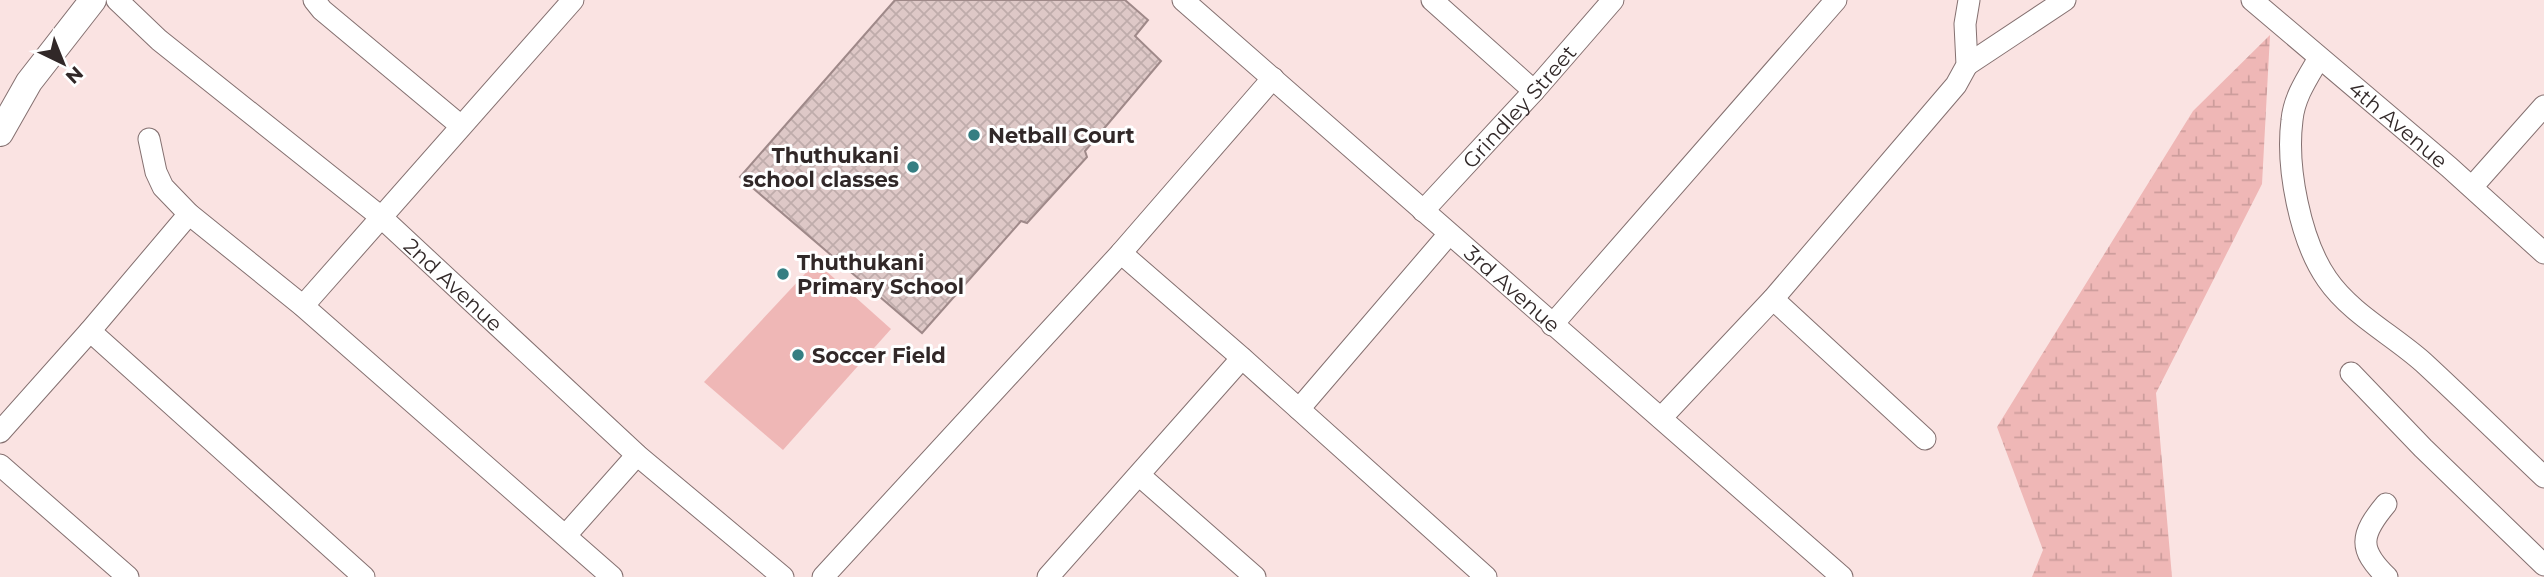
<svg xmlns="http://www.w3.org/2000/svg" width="2544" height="577" viewBox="0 0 2544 577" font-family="Montserrat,sans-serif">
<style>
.wetland{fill:url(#wetland-marsh)}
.green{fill:#efb7b6}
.building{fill:url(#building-cross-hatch);stroke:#9f8989;stroke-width:2}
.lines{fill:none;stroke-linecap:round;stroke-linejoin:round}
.minor-casing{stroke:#847070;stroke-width:23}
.tertiary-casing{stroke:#847070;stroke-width:28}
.minor{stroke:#fff;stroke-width:21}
.tertiary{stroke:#fff;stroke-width:26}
.poi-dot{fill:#357e82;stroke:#fff;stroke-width:2.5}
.labels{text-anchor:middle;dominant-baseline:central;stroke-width:6;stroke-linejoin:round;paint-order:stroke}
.street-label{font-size:21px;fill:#312828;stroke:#fff}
.poi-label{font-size:21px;font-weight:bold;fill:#312828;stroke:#fff;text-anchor:start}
</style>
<defs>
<pattern id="wetland-marsh" width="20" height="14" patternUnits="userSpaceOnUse" patternTransform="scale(1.75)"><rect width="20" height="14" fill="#efb7b6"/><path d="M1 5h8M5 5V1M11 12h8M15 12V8" fill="none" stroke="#cd9d9c"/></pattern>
<pattern id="building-cross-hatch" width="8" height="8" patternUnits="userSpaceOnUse" patternTransform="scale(1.75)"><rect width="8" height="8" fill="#dec8c7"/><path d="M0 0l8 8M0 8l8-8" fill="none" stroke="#bfacab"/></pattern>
</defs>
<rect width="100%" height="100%" fill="#fae3e2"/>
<!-- wetland -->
<polygon class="wetland" points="2270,35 2262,184 2156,393 2172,577 2032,577 2043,550 1997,427 2193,111"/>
<!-- green -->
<polygon class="green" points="816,262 891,329 783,450 704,382"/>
<!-- building -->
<polygon class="building" points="895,0 1125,0 1148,20 1135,36 1161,61 1085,151 1087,157 1027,223 1021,221 922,333 740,177"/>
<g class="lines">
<defs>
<g id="minor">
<path id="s1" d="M117,0L159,40L381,217L637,455L783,577"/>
<polyline points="314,0 322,10 461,126"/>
<path id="s2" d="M1183,0L1842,577"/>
<polyline points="1432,0 1534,91"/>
<path id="s3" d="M2252,0L2449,167L2544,253"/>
<path d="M2319,58C2308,77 2294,97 2292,120C2286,167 2300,240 2327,279C2351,314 2393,335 2424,363C2464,400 2504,439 2544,477"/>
<polyline points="1967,65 2065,0"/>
<polyline points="149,139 156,172 163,187 189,214 303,306 612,577"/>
<polyline points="2472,187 2544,106"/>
<path id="s4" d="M1423,211L1534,91L1613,0"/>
<polyline points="1121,253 1242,358 1486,577"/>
<polyline points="1773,299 1925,439"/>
<polyline points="303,306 573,0"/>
<polyline points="1552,325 1836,0"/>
<polyline points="90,331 364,577"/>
<polyline points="2351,373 2423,448 2544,565"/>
<polyline points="1299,409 1449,234"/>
<polyline points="1661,418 1773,299 1956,85 1967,65 1965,24 1969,0"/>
<polyline points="0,432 90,331 189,214"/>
<polyline points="0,465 128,577"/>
<polyline points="1139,475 1255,577"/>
<path d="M2386,504C2360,535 2358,549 2387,577"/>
<polyline points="566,535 637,455"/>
<polyline points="823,577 1121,253 1273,78"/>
<polyline points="1048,577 1242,358"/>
</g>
<polyline id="tertiary" points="0,133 29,82 93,0"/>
</defs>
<!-- minor casing -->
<use href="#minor" class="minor-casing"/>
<!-- tertiary casing -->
<use href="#tertiary" class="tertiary-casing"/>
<!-- minor -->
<use href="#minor" class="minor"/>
<!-- tertiary -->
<use href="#tertiary" class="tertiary"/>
</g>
<!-- markers -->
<g class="poi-dot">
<circle cx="974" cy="135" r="7"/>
<circle cx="913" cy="167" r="7"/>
<circle cx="783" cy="274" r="7"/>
<circle cx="798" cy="355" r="7"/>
</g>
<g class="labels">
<!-- street labels -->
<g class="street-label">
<text stroke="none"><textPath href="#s4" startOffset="142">Grindley Street</textPath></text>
<text stroke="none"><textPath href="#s3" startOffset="192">4th Avenue</textPath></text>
<text stroke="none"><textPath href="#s1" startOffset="441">2nd Avenue</textPath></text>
<text stroke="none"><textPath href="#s2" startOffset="438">3rd Avenue</textPath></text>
</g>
<!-- poi labels -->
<g class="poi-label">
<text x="988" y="135">Netball Court</text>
<text x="899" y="155" text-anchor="end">Thuthukani<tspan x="899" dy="24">school classes</tspan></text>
<text x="797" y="262">Thuthukani<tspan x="797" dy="24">Primary School</tspan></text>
<text x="812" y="355">Soccer Field</text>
</g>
</g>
<!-- north arrow -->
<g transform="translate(63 63) rotate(137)" stroke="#ffffff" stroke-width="5" paint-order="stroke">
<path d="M0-5L12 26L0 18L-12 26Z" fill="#312828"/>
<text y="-10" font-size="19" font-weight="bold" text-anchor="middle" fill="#312828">N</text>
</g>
</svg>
